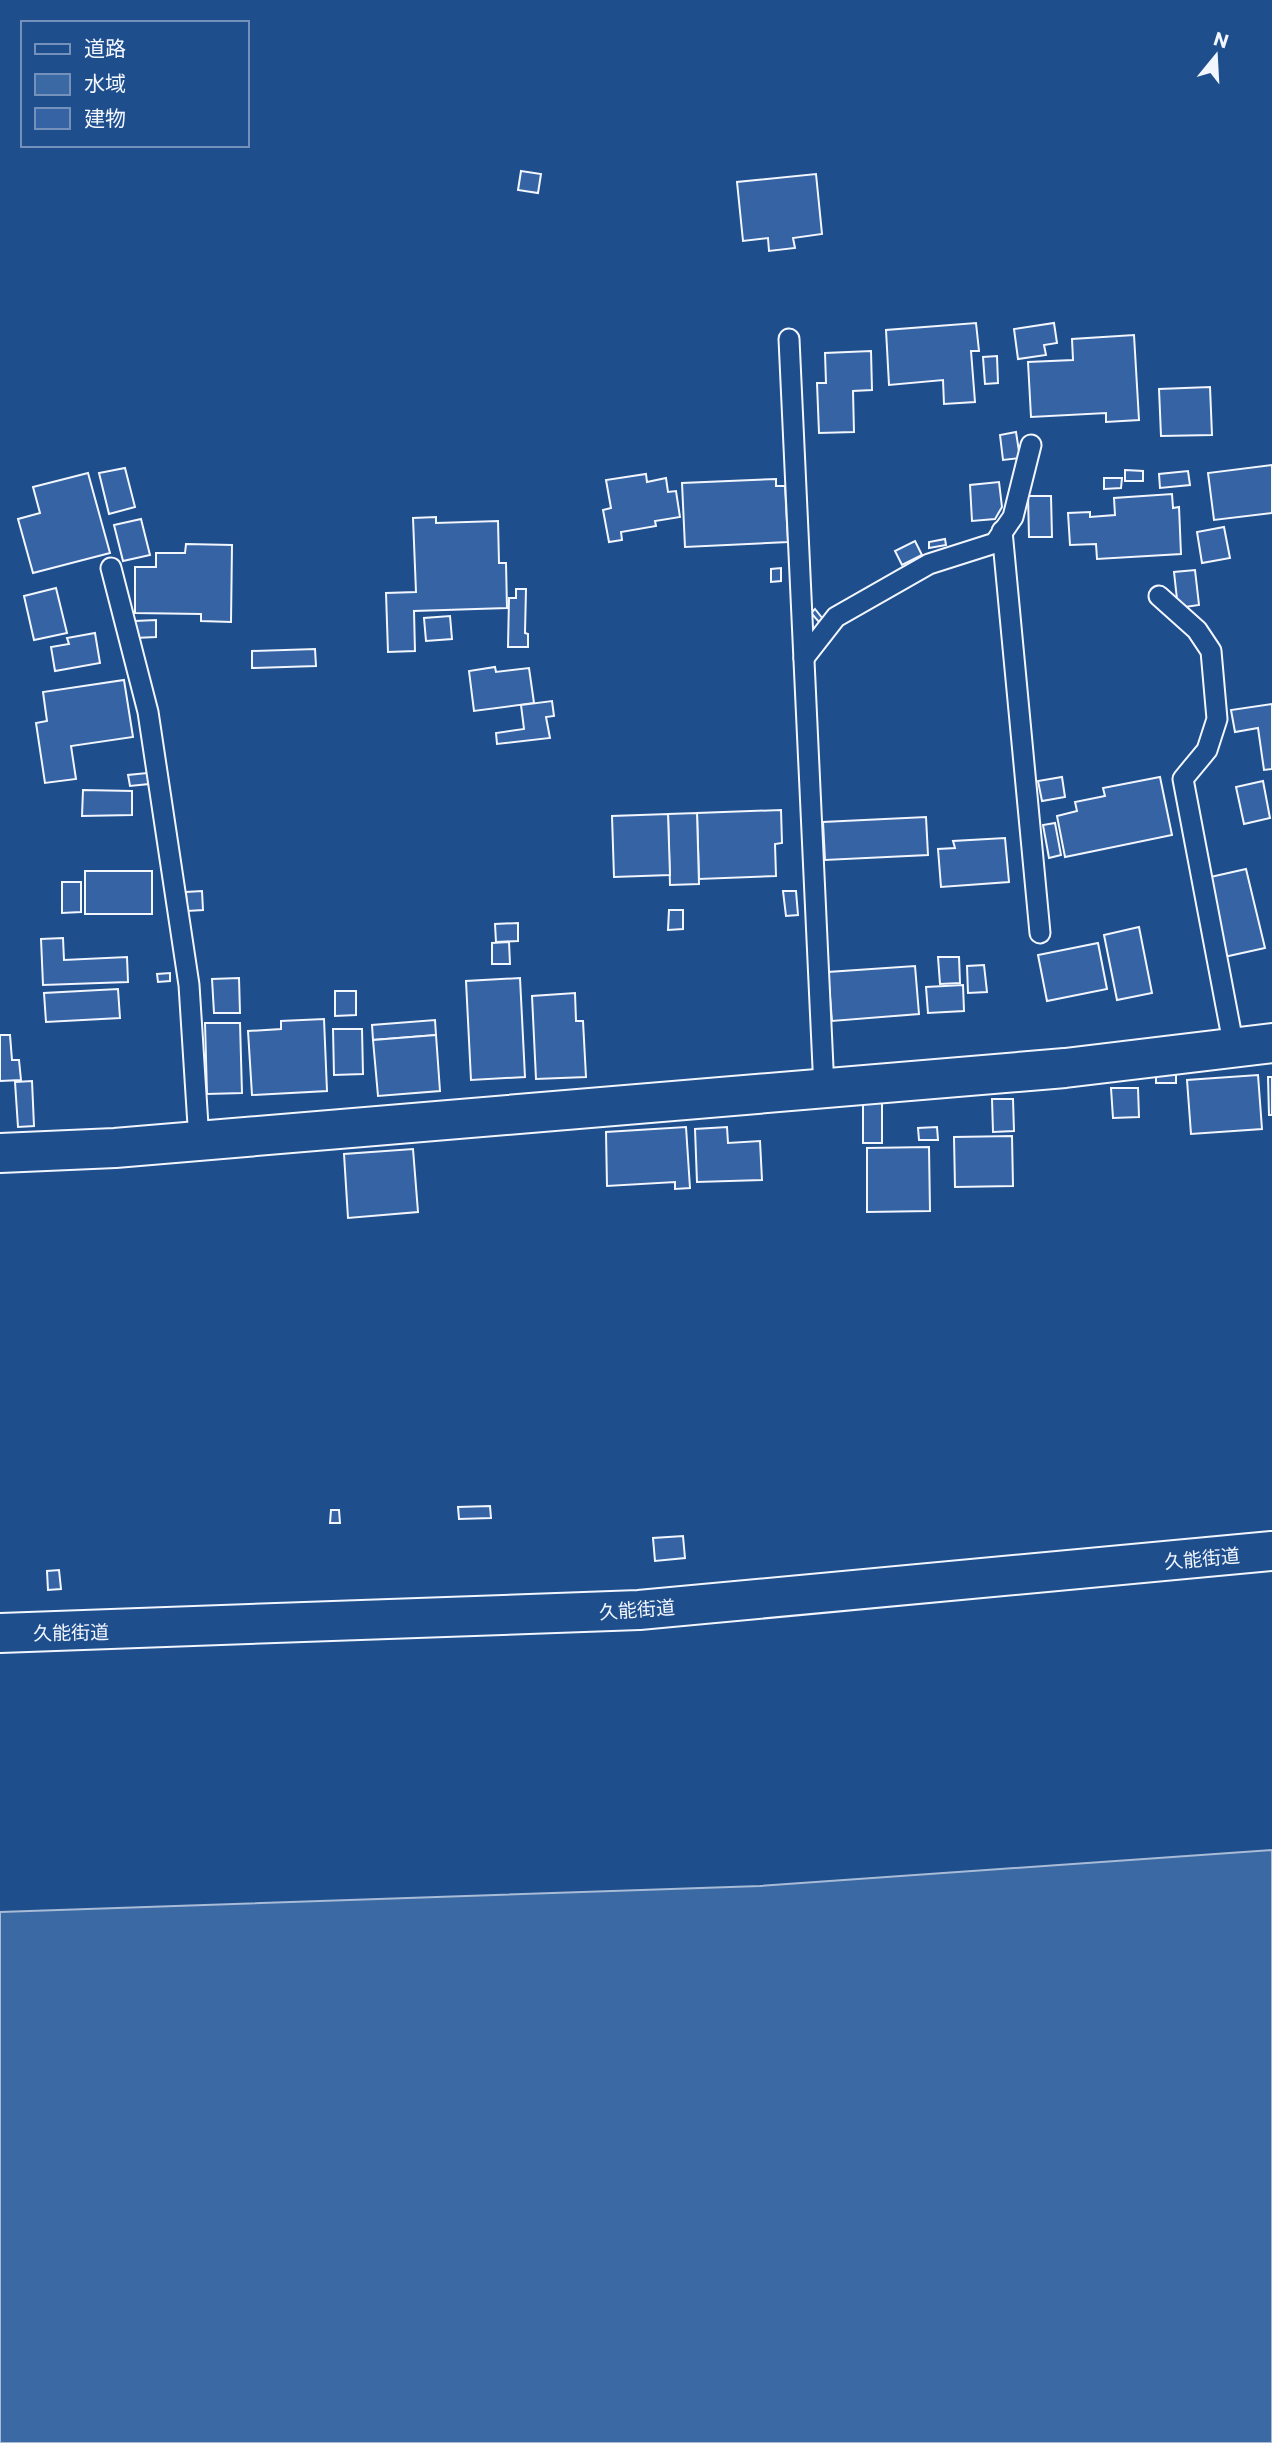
<svg xmlns="http://www.w3.org/2000/svg" width="1272" height="2443" viewBox="0 0 1272 2443" font-family="Commissioner,'Noto Sans JP',sans-serif">
<style>
.water{fill:#3b69a3;stroke:#a8bbd7;stroke-width:2}
.building{fill:#3563a3;stroke:#f2f6ff;stroke-width:2}
.lines{fill:none;stroke-linecap:round;stroke-linejoin:round}
.service-casing{stroke:#f2f6ff;stroke-width:23}
.minor-casing{stroke:#f2f6ff;stroke-width:42}
.trunk-casing{stroke:#f2f6ff;stroke-width:42}
.service{stroke:#1f4e8c;stroke-width:19}
.minor{stroke:#1f4e8c;stroke-width:38}
.trunk{stroke:#1f4e8c;stroke-width:38}
.labels{text-anchor:middle;dominant-baseline:central;stroke-width:5;stroke-linejoin:round;paint-order:stroke}
.street-label{font-size:19px;fill:#f2f6ff;stroke:#1f4e8c}
</style>
<rect width="100%" height="100%" fill="#1f4e8c"/>
<!-- water -->
<polygon class="water" points="1272,1850 1272,2443 0,2443 0,1912 760,1886"/>
<!-- building -->
<g class="building">
<polygon points="521,171 541,174 538,193 518,190"/>
<polygon points="816,174 822,234 793,238 795,248 769,251 768,238 743,241 737,182"/>
<polygon points="976,323 979,351 971,351 975,402 944,404 943,380 889,385 886,330"/>
<polygon points="1054,323 1057,343 1044,345 1046,355 1018,359 1014,329"/>
<polygon points="1134,335 1139,420 1106,422 1106,413 1031,417 1028,362 1073,360 1072,339"/>
<polygon points="871,351 872,390 853,391 854,432 819,433 817,383 826,383 825,353"/>
<polygon points="997,356 998,383 985,384 983,357"/>
<polygon points="1210,387 1212,435 1161,436 1159,389"/>
<polygon points="1016,432 1020,458 1003,460 1000,435"/>
<polygon points="1272,465 1272,513 1214,520 1208,473"/>
<polygon points="125,468 135,507 109,514 99,473"/>
<polygon points="1125,470 1143,471 1143,481 1125,481"/>
<polygon points="1188,471 1190,485 1160,488 1159,474"/>
<polygon points="88,473 110,553 33,573 18,519 40,513 33,487"/>
<polygon points="646,474 647,482 666,478 668,492 676,491 680,517 655,521 656,526 621,532 622,540 609,542 603,510 611,508 606,480"/>
<polygon points="1104,478 1122,478 1121,488 1104,489"/>
<polygon points="776,479 776,486 785,486 788,542 685,547 682,483"/>
<polygon points="999,482 1002,507 995,519 972,521 970,485"/>
<polygon points="1172,494 1173,508 1179,507 1181,554 1097,559 1096,544 1070,545 1068,513 1090,512 1090,517 1115,515 1114,498"/>
<polygon points="1028,496 1051,496 1052,537 1029,537"/>
<polygon points="436,517 436,523 498,521 499,563 506,563 507,608 414,611 415,651 388,652 386,593 416,592 413,518"/>
<polygon points="141,519 150,555 123,561 114,525"/>
<polygon points="1224,527 1230,558 1202,563 1197,532"/>
<polygon points="945,539 946,545 929,548 929,542"/>
<polygon points="915,541 922,555 902,565 895,551"/>
<polygon points="186,544 232,545 231,622 201,621 201,614 135,613 135,567 156,567 156,553 185,553"/>
<polygon points="781,568 781,581 771,582 771,569"/>
<polygon points="1195,570 1199,605 1178,608 1174,572"/>
<polygon points="56,588 67,633 34,640 24,596"/>
<polygon points="516,589 526,589 525,633 528,634 528,647 508,647 509,598 516,598"/>
<polygon points="815,609 823,619 819,622 811,613"/>
<polygon points="450,616 452,639 426,641 424,618"/>
<polygon points="156,620 156,637 135,638 135,621"/>
<polygon points="95,633 100,663 55,671 51,647 69,644 67,638"/>
<polygon points="315,649 316,666 252,668 252,651"/>
<polygon points="495,667 496,672 529,668 534,703 474,711 469,671"/>
<polygon points="124,680 133,737 71,746 76,779 45,783 36,723 47,721 43,692"/>
<polygon points="552,701 554,716 546,717 550,738 497,744 496,733 524,729 521,705"/>
<polygon points="1272,704 1272,769 1264,770 1258,728 1235,732 1231,710"/>
<polygon points="147,773 149,784 130,786 128,775"/>
<polygon points="1062,777 1065,797 1042,801 1038,781"/>
<polygon points="1160,777 1172,835 1065,857 1057,816 1077,811 1075,802 1105,796 1103,788"/>
<polygon points="1263,781 1270,818 1244,824 1236,787"/>
<polygon points="83,790 132,791 132,815 82,816"/>
<polygon points="781,810 782,843 775,844 776,876 699,879 697,813"/>
<polygon points="697,813 699,884 670,885 668,814"/>
<polygon points="668,814 670,875 614,877 612,816"/>
<polygon points="926,817 928,855 825,860 823,822"/>
<polygon points="1055,823 1061,855 1049,858 1043,825"/>
<polygon points="1005,838 1009,882 941,887 938,849 955,848 953,841"/>
<polygon points="1246,869 1265,948 1224,957 1206,878"/>
<rect x="85" y="871" width="67" height="43"/>
<polygon points="62,882 81,882 81,912 62,913"/>
<polygon points="202,891 203,910 187,911 186,892"/>
<polygon points="783,891 796,891 798,915 786,916"/>
<polygon points="669,910 683,910 683,929 668,930"/>
<polygon points="518,923 518,941 496,942 495,924"/>
<polygon points="1139,927 1152,993 1117,1000 1104,935"/>
<polygon points="63,938 64,960 127,957 128,982 43,985 41,939"/>
<polygon points="509,942 510,964 492,964 492,943"/>
<polygon points="1098,943 1107,989 1047,1001 1038,955"/>
<polygon points="938,957 959,957 960,983 940,984"/>
<polygon points="984,965 987,992 968,993 967,966"/>
<polygon points="915,966 919,1014 832,1021 828,972"/>
<polygon points="170,973 170,981 158,982 157,974"/>
<polygon points="239,978 240,1013 214,1013 212,979"/>
<polygon points="520,978 525,1077 471,1080 466,981"/>
<polygon points="963,985 964,1011 928,1013 926,987"/>
<polygon points="118,989 120,1018 46,1022 44,993"/>
<polygon points="335,991 356,991 356,1015 335,1016"/>
<polygon points="575,993 576,1021 583,1021 586,1077 536,1079 532,996"/>
<polygon points="324,1019 327,1091 252,1095 248,1031 281,1029 281,1021"/>
<polygon points="435,1020 436,1035 373,1040 372,1025"/>
<polygon points="205,1023 240,1023 242,1093 207,1094"/>
<polygon points="333,1029 362,1029 363,1074 334,1075"/>
<polygon points="0,1035 10,1035 12,1060 19,1060 21,1080 0,1081"/>
<polygon points="436,1035 440,1091 378,1096 373,1040"/>
<rect x="1156" y="1072" width="20" height="11"/>
<polygon points="1258,1075 1262,1129 1191,1134 1187,1080"/>
<polygon points="1268,1077 1272,1077 1272,1115 1269,1115"/>
<polygon points="32,1081 34,1126 18,1127 15,1082"/>
<polygon points="1111,1088 1138,1088 1139,1117 1113,1118"/>
<polygon points="992,1099 1013,1099 1014,1131 993,1132"/>
<rect x="863" y="1102" width="19" height="41"/>
<polygon points="686,1127 690,1188 675,1189 675,1182 607,1186 606,1132"/>
<polygon points="727,1127 728,1143 760,1141 762,1180 697,1182 695,1129"/>
<polygon points="937,1127 938,1140 919,1140 918,1128"/>
<polygon points="1012,1136 1013,1186 955,1187 954,1137"/>
<polygon points="929,1147 930,1211 867,1212 867,1148"/>
<polygon points="413,1149 418,1212 348,1218 344,1154"/>
<polygon points="490,1506 491,1518 459,1519 458,1507"/>
<polygon points="331,1510 339,1510 340,1523 330,1523"/>
<polygon points="683,1536 685,1558 655,1561 653,1538"/>
<polygon points="59,1570 61,1589 48,1590 47,1571"/>
</g>
<g class="lines">
<defs>
<g id="service">
<polyline points="789,339 824,1089"/>
<polyline points="1002,531 1040,933"/>
<polyline points="111,568 148,712 189,985 199,1141"/>
<polyline points="1159,596 1197,630 1211,651 1217,719 1207,750 1183,779 1234,1048"/>
<polyline points="804,658 836,617 929,564 995,543 1013,517 1031,445"/>
</g>
<polyline id="minor" points="0,1153 115,1148 1065,1068 1272,1043"/>
<polyline id="trunk" points="0,1633 639,1610 1272,1551"/>
</defs>
<!-- service casing -->
<use href="#service" class="service-casing"/>
<!-- minor casing -->
<use href="#minor" class="minor-casing"/>
<!-- trunk casing -->
<use href="#trunk" class="trunk-casing"/>
<!-- service -->
<use href="#service" class="service"/>
<!-- minor -->
<use href="#minor" class="minor"/>
<!-- trunk -->
<use href="#trunk" class="trunk"/>
</g>
<g class="labels">
<!-- street labels -->
<g class="street-label">
<text transform="translate(1202 1558) rotate(-5)">久能街道</text>
<text transform="translate(637 1609) rotate(-4)">久能街道</text>
<text transform="translate(71 1632) rotate(-1)">久能街道</text>
</g>
</g>
<!-- legend -->
<rect x="21" y="21" width="228" height="126" fill="#1f4e8c" stroke="#7391ba" stroke-width="2"/>
<rect x="35" y="44" width="35" height="10" fill="#1f4e8c" stroke="#7391ba" stroke-width="2"/>
<text x="84" y="56" font-size="21" fill="#f2f6ff">道路</text>
<rect x="35" y="74" width="35" height="21" fill="#3b69a3" stroke="#7391ba" stroke-width="2"/>
<text x="84" y="91" font-size="21" fill="#f2f6ff">水域</text>
<rect x="35" y="108" width="35" height="21" fill="#3563a3" stroke="#7391ba" stroke-width="2"/>
<text x="84" y="126" font-size="21" fill="#f2f6ff">建物</text>
<!-- north arrow -->
<g transform="translate(1216 56) rotate(18)" stroke="#1f4e8c" stroke-width="5" paint-order="stroke">
<path d="M0-5L12 26L0 18L-12 26Z" fill="#f2f6ff"/>
<text y="-10" font-size="19" font-weight="bold" text-anchor="middle" fill="#f2f6ff">N</text>
</g>
</svg>
